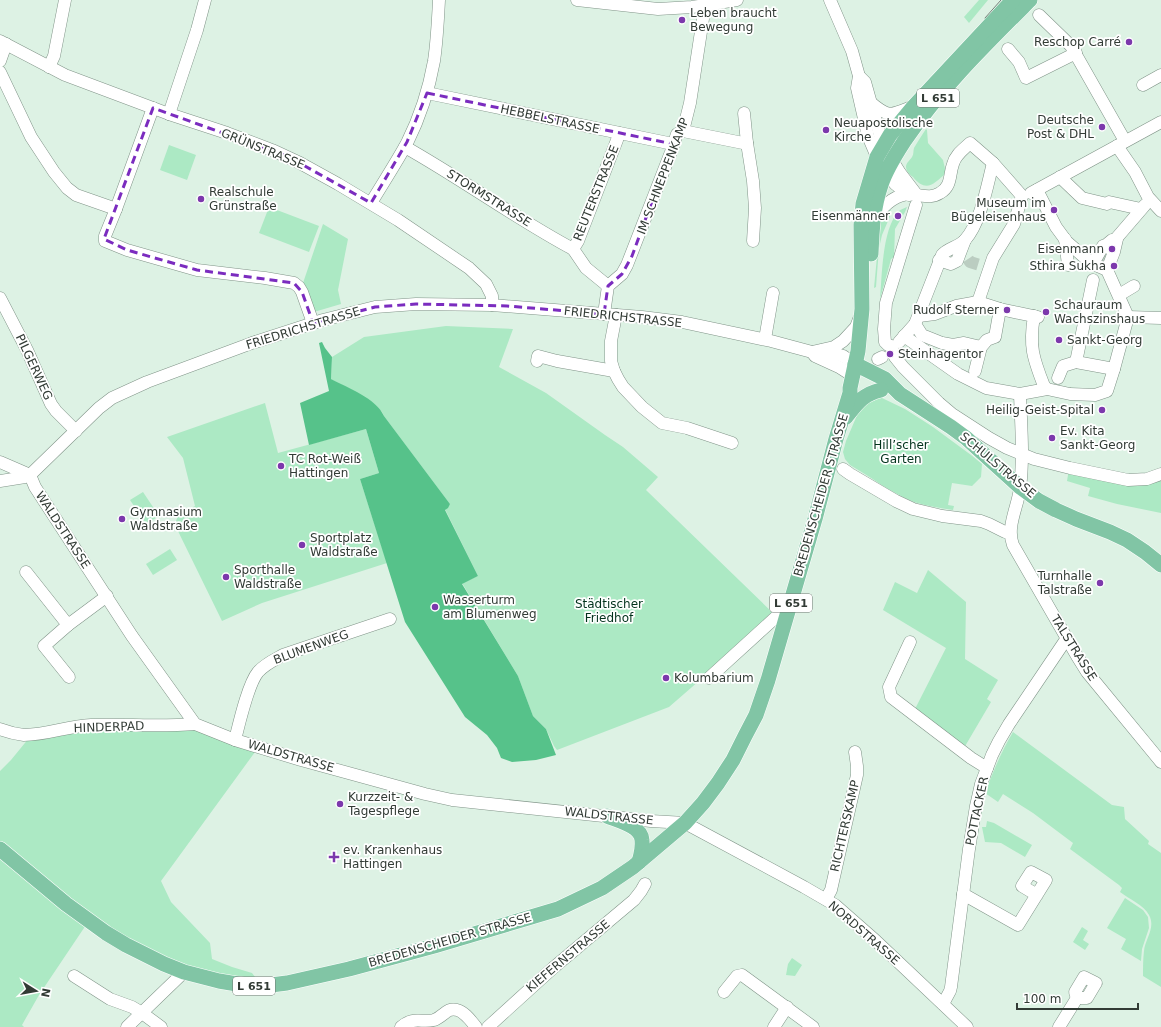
<svg xmlns="http://www.w3.org/2000/svg" width="1161" height="1027" viewBox="0 0 1161 1027" font-family="'DejaVu Sans',sans-serif">
<style>
.green{fill:#ace9c4}
.forest{fill:#56c28a}
.lines{fill:none;stroke-linecap:round;stroke-linejoin:round}
.minor-tunnel{stroke:#bbcdc1;stroke-width:12;stroke-dasharray:12 6;stroke-linecap:butt}
.minor-casing{stroke:#809488;stroke-width:13}
.major-casing{stroke:#fff;stroke-width:16}
.minor{stroke:#fff;stroke-width:12}
.major{stroke:#81c5a5;stroke-width:15}
.tram{stroke:#758279;stroke-width:1}
.marked{fill:none;stroke:#7b2cbf;stroke-width:3;stroke-dasharray:8 5;stroke-linejoin:round}
.poi-dot{fill:#7c38ac;stroke:#fff;stroke-width:1.5}
.labels{text-anchor:middle;dominant-baseline:central;stroke-width:3.5;stroke-linejoin:round;paint-order:stroke}
.shield{fill:#fff;stroke:#707672;stroke-width:1}
.shield-label{font-size:11px;font-weight:bold;fill:#323b35}
.poi-label{font-size:12px;fill:#323b35;stroke:#fff;text-anchor:start}
.street-label{font-size:12px;fill:#323b35;stroke:#fff}
.park-label{font-size:12px;fill:#02321c;stroke:#fff}
</style>
<rect width="100%" height="100%" fill="#ddf2e4"/>
<!-- green -->
<g class="green">
<polygon points="979,0 988,0 969,23 964,17"/>
<path d="M926,129L927,130L928,143L943,160L946,173C934,184 926,193 913,177C910,175 906,171 906,167C906,163 910,160 912,157C914,154 913,151 914,148C918,141 922,135 926,129Z"/>
<polygon points="169,145 196,155 187,180 160,170"/>
<polygon points="890,206 891,214 882,235 879,248 876,287 874,288 880,226 881,218"/>
<polygon points="269,207 319,226 309,252 259,233"/>
<path d="M907,207L905,212L895,229L894,257L891,259L890,263L880,299C882,276 882,228 899,211C901,209 905,208 907,207Z"/>
<polygon points="323,224 348,239 338,290 341,304 314,312 303,283"/>
<polygon points="446,326 513,329 499,367 546,393 605,435 623,447 658,477 646,490 775,615 669,707 557,750 554,746 546,729 533,716 518,676 462,583 478,576 445,509 450,504 384,416 382,412 331,379 332,357 364,337"/>
<path d="M871,398H882L905,409L933,427L971,455L982,464L981,477L972,486L952,483L948,505L954,506L953,510C940,508 927,506 914,502C891,493 871,477 850,465L845,459L843,452L846,441L858,413Z"/>
<path d="M265,403L278,453L366,429L379,473L360,479L387,563L262,603L222,621L176,527C174,514 185,512 195,506L183,458L167,437Z"/>
<polygon points="1069,469 1095,475 1161,476 1161,513 1117,504 1088,496 1090,488 1067,481"/>
<polygon points="143,492 159,516 146,524 130,500"/>
<polygon points="170,549 177,560 153,575 146,564"/>
<polygon points="928,570 966,602 965,659 998,680 987,699 991,702 964,748 914,711 946,648 883,610 895,582 917,593"/>
<polygon points="189,727 255,752 161,881 171,902 210,943 212,959 232,967 252,973 258,981 243,982 165,960 96,920 0,843 0,771 11,760 29,738 64,731"/>
<path d="M1013,732L1112,805L1124,807L1125,819L1149,841L1148,844L1161,853V987L1143,976C1143,967 1143,959 1144,951C1145,939 1156,928 1149,915C1144,905 1129,899 1120,892L1122,888L1119,885L1070,849L1073,843L1033,813L1003,794L998,802L985,793C993,772 1001,752 1013,732Z"/>
<polygon points="987,821 994,823 1032,845 1025,857 1001,843 985,842 982,827 986,827"/>
<polygon points="0,855 86,925 39,995 22,1025 24,1027 0,1027"/>
<polygon points="1125,898 1143,910 1148,917 1149,928 1142,949 1141,961 1121,949 1126,939 1107,928"/>
<polygon points="1082,927 1088,931 1083,940 1089,944 1085,950 1073,942"/>
<polygon points="792,958 802,965 795,976 786,975 788,964"/>
</g>
<!-- forest -->
<path class="forest" d="M322,342L325,348L332,357L331,379C348,388 376,398 384,416L450,504L448,508L445,510L478,576L462,584L518,676L533,716L546,729L556,755L536,760L512,762L501,758L497,748L487,735L465,717L405,622L360,479L379,473L366,429L309,445L300,403L329,391L319,343Z"/>
<g class="lines">
<!-- minor-tunnel -->
<g class="minor-tunnel">
<polyline points="968,259 970,262 980,265"/>
<polyline points="1101,266 1108,248"/>
</g>
<defs>
<g id="minor">
<polyline points="577,0 658,9 692,7 737,0"/>
<polyline points="830,0 852,51 859,76 865,82 883,146 900,173 916,194"/>
<polyline points="1039,15 1071,46 1125,141"/>
<polyline points="0,41 65,75 169,114 227,133 272,150 300,163 338,184 398,220 469,268 486,284 492,296 492,305"/>
<polyline points="1008,49 1019,62 1026,78 1076,53"/>
<polyline points="0,61 6,44"/>
<polyline points="49,67 54,56 65,0"/>
<polyline points="0,72 31,137 54,172 67,188 76,195 116,209"/>
<polyline points="859,76 857,88 868,136 877,157 886,173 895,184 909,195"/>
<polyline points="1143,85 1161,75"/>
<polyline points="427,93 673,144"/>
<path d="M870,102C890,119 891,115 914,106"/>
<polyline points="153,108 116,209 105,236 105,241 127,250 197,270 265,278 294,283 299,287 302,292 313,323"/>
<polyline points="744,113 747,143"/>
<polyline points="169,114 197,30 205,0"/>
<polyline points="683,131 743,143 747,143 753,181 755,208 753,241"/>
<polyline points="1117,146 1135,172 1148,197 1161,211"/>
<path d="M405,147C462,179 515,218 573,249"/>
<polyline points="1060,177 1082,198 1107,204 1109,202 1141,209"/>
<polyline points="1031,193 1161,122"/>
<path d="M371,203C383,183 396,163 407,143C420,117 429,89 434,61C437,41 438,20 439,0"/>
<polyline points="916,205 886,303 884,329 885,342 888,345 891,346 895,357 903,367 939,403 952,414 989,438 1007,448 1034,459 1070,468 1128,480 1147,479 1161,474"/>
<path d="M874,219C883,205 898,191 916,195C925,196 932,198 940,193C952,186 949,175 953,164C955,155 964,149 970,143L993,163L1022,196"/>
<polyline points="1065,239 1068,265"/>
<polyline points="1108,248 1145,205"/>
<polyline points="939,260 951,264 957,261 965,240"/>
<polyline points="1091,263 1095,260 1103,246 1106,245 1112,240"/>
<polyline points="1107,270 1114,252 1117,239"/>
<polyline points="608,286 586,268 573,249 578,241 617,140 619,133"/>
<polyline points="1119,295 1134,286"/>
<polyline points="0,298 27,350 51,404 56,411 76,431"/>
<polyline points="978,302 993,258 1014,224 1022,196"/>
<polyline points="604,314 608,286 622,274 627,265 671,152 677,134 683,131 690,103 704,12 704,5"/>
<polyline points="616,315 611,341 611,361 614,371 618,379 623,387 642,407 662,423 687,428 732,443"/>
<polyline points="919,316 935,314 956,306 978,302 1000,309 1038,317"/>
<path d="M1034,316C1029,346 1033,358 1044,386L1047,389"/>
<polyline points="1128,317 1161,318"/>
<polyline points="915,324 922,335 942,343 953,345 964,343 981,347"/>
<polyline points="904,336 958,374 986,388 1020,394 1047,389 1070,394 1095,395 1107,391 1114,369 1128,317 1107,270 1091,263 1067,242 1056,227 1037,190"/>
<polyline points="765,339 773,293"/>
<path d="M899,342L915,324L942,255C948,248 959,247 965,240C981,222 987,186 993,163"/>
<polyline points="823,350 843,356 855,364"/>
<polyline points="812,352 815,356 839,367 853,376"/>
<polyline points="878,359 882,357"/>
<polyline points="537,361 538,356 557,361 614,371"/>
<polyline points="1076,362 1093,280"/>
<polyline points="975,371 981,347 987,340 995,337 1000,309"/>
<polyline points="1058,378 1063,366 1076,362 1114,369"/>
<path d="M1020,394C1021,425 1024,457 1020,488C1018,507 1006,526 1013,545L1077,656L1087,672L1161,762"/>
<polyline points="0,462 30,475"/>
<polyline points="843,469 850,474 896,501 913,509 942,516 981,521 989,524 1005,532 1010,533"/>
<polyline points="30,475 35,487 132,636 195,724 235,740 301,760 425,794 452,800 651,821 685,823 804,887 835,905 876,941 967,1027"/>
<polyline points="0,481 25,477 30,475 99,408 112,398 147,382 252,343 323,320 375,307 416,304 492,305 642,317 682,322 771,341 812,352 834,347 843,341 856,327 859,319"/>
<polyline points="26,572 68,625"/>
<polyline points="910,642 889,687 891,697 971,758 987,768"/>
<polyline points="69,677 44,646 68,625 107,596"/>
<polyline points="709,678 776,617 786,620"/>
<path d="M0,729C8,732 16,734 24,735C47,735 68,726 91,725C126,724 160,727 195,724"/>
<path d="M235,740C239,724 248,684 258,672C265,664 274,660 283,655L390,619"/>
<polyline points="963,894 1018,925 1046,880 1031,872 1022,886 1037,895"/>
<polyline points="826,899 831,890 857,775 857,766 855,752"/>
<polyline points="74,976 110,999 132,1007 142,1013 161,1027"/>
<polygon points="1084,977 1096,983 1087,998 1077,998 1075,992"/>
<polyline points="724,992 737,976 742,975 813,1027"/>
<polyline points="943,1004 950,991 951,987 969,849 976,806 981,784 992,755 999,741 1009,724 1067,638"/>
<polyline points="127,1027 184,972"/>
<path d="M401,1027C414,1016 421,1023 434,1020C443,1017 447,1007 457,1010C465,1012 471,1021 476,1027"/>
<polyline points="488,1027 553,968 634,900 641,891 645,884"/>
<polyline points="774,1027 787,1007"/>
<polyline points="1059,1027 1077,998"/>
</g>
<g id="major">
<path d="M871,254C872,230 873,208 881,185C886,169 896,154 905,140C940,89 986,44 1030,0"/>
<polyline points="855,364 885,379 900,394 951,427 966,438 1020,487 1039,501 1056,510 1076,519 1110,532 1127,540 1145,552 1161,565"/>
<path d="M846,417C857,403 863,394 881,390"/>
<path d="M607,816C619,821 641,826 642,840C643,847 641,855 639,862"/>
<polyline points="0,849 66,904 106,933 126,945 164,964 184,972 219,981 243,985 263,986 287,983 349,969 434,946 558,909 602,888 633,867 685,823 703,803 718,783 733,760 745,736 756,715 768,680 815,519 836,439 850,393 850,388 858,351 862,309 861,225 863,204 877,157 890,135 914,106 1013,0"/>
</g>
</defs>
<!-- minor casing -->
<use href="#minor" class="minor-casing"/>
<!-- major casing -->
<use href="#major" class="major-casing"/>
<!-- minor -->
<use href="#minor" class="minor"/>
<!-- major -->
<use href="#major" class="major"/>
<!-- tram -->
<polyline class="tram" points="985,18 1001,0"/>
</g>
<!-- marked area -->
<path class="marked" d="M427,93L673,144L632,256L622,274L608,286L604,314L507,306L416,304L375,307L313,323L302,292L294,283L197,270L127,250L104,239L153,108L287,156L371,203L407,142Z"/>
<!-- markers -->
<g class="poi-dot">
<circle cx="682" cy="20" r="4"/>
<circle cx="1129" cy="42" r="4"/>
<circle cx="1102" cy="127" r="4"/>
<circle cx="826" cy="130" r="4"/>
<circle cx="201" cy="199" r="4"/>
<circle cx="1054" cy="210" r="4"/>
<circle cx="898" cy="216" r="4"/>
<circle cx="1112" cy="249" r="4"/>
<circle cx="1114" cy="266" r="4"/>
<circle cx="1007" cy="310" r="4"/>
<circle cx="1046" cy="312" r="4"/>
<circle cx="1059" cy="340" r="4"/>
<circle cx="890" cy="354" r="4"/>
<circle cx="1102" cy="410" r="4"/>
<circle cx="1052" cy="438" r="4"/>
<circle cx="281" cy="466" r="4"/>
<circle cx="122" cy="519" r="4"/>
<circle cx="302" cy="545" r="4"/>
<circle cx="226" cy="577" r="4"/>
<circle cx="1100" cy="583" r="4"/>
<circle cx="435" cy="607" r="4"/>
<circle cx="666" cy="678" r="4"/>
<circle cx="340" cy="804" r="4"/>
<path d="M332 851h4v4h4v4h-4v4h-4v-4h-4v-4h4z"/>
</g>
<g class="labels">
<!-- shield labels -->
<g class="shield">
<rect x="917" y="89" width="42" height="18" rx="3"/>
<rect x="770" y="594" width="42" height="18" rx="3"/>
<rect x="233" y="977" width="42" height="18" rx="3"/>
</g>
<g class="shield-label">
<text x="938" y="98">L 651</text>
<text x="791" y="603">L 651</text>
<text x="254" y="986">L 651</text>
</g>
<!-- poi labels -->
<g class="poi-label">
<text x="690" y="13">Leben braucht<tspan x="690" dy="14">Bewegung</tspan></text>
<text x="1121" y="42" text-anchor="end">Reschop Carré</text>
<text x="1094" y="120" text-anchor="end">Deutsche<tspan x="1094" dy="14">Post &amp; DHL</tspan></text>
<text x="834" y="123">Neuapostolische<tspan x="834" dy="14">Kirche</tspan></text>
<text x="209" y="192">Realschule<tspan x="209" dy="14">Grünstraße</tspan></text>
<text x="1046" y="203" text-anchor="end">Museum im<tspan x="1046" dy="14">Bügeleisenhaus</tspan></text>
<text x="890" y="216" text-anchor="end">Eisenmänner</text>
<text x="1104" y="249" text-anchor="end">Eisenmann</text>
<text x="1106" y="266" text-anchor="end">Sthira Sukha</text>
<text x="1054" y="305">Schauraum<tspan x="1054" dy="14">Wachszinshaus</tspan></text>
<text x="999" y="310" text-anchor="end">Rudolf Sterner</text>
<text x="1067" y="340">Sankt-Georg</text>
<text x="898" y="354">Steinhagentor</text>
<text x="1094" y="410" text-anchor="end">Heilig-Geist-Spital</text>
<text x="1060" y="431">Ev. Kita<tspan x="1060" dy="14">Sankt-Georg</tspan></text>
<text x="289" y="459">TC Rot-Weiß<tspan x="289" dy="14">Hattingen</tspan></text>
<text x="130" y="512">Gymnasium<tspan x="130" dy="14">Waldstraße</tspan></text>
<text x="310" y="538">Sportplatz<tspan x="310" dy="14">Waldstraße</tspan></text>
<text x="234" y="570">Sporthalle<tspan x="234" dy="14">Waldstraße</tspan></text>
<text x="1092" y="576" text-anchor="end">Turnhalle<tspan x="1092" dy="14">Talstraße</tspan></text>
<text x="443" y="600">Wasserturm<tspan x="443" dy="14">am Blumenweg</tspan></text>
<text x="674" y="678">Kolumbarium</text>
<text x="348" y="797">Kurzzeit- &amp;<tspan x="348" dy="14">Tagespflege</tspan></text>
<text x="343" y="850">ev. Krankenhaus<tspan x="343" dy="14">Hattingen</tspan></text>
</g>
<!-- street labels -->
<g class="street-label">
<text transform="translate(550 119) rotate(12)">HEBBELSTRASSE</text>
<text transform="translate(263 149) rotate(22)">GRÜNSTRASSE</text>
<text transform="translate(663 176) rotate(-69)">IM SCHNEPPENKAMP</text>
<text transform="translate(596 193) rotate(-68)">REUTERSTRASSE</text>
<text transform="translate(489 198) rotate(32)">STORMSTRASSE</text>
<text transform="translate(623 317) rotate(6)">FRIEDRICHSTRASSE</text>
<text transform="translate(303 328) rotate(-17)">FRIEDRICHSTRASSE</text>
<text transform="translate(34 367) rotate(65)">PILGERWEG</text>
<text transform="translate(998 465) rotate(40)">SCHULSTRASSE</text>
<text transform="translate(821 495) rotate(-74)">BREDENSCHEIDER STRASSE</text>
<text transform="translate(63 530) rotate(57)">WALDSTRASSE</text>
<text transform="translate(311 647) rotate(-20)">BLUMENWEG</text>
<text transform="translate(1074 648) rotate(58)">TALSTRASSE</text>
<text transform="translate(109 727) rotate(-2)">HINDERPAD</text>
<text transform="translate(291 756) rotate(16)">WALDSTRASSE</text>
<text transform="translate(977 811) rotate(-78)">POTTACKER</text>
<text transform="translate(609 816) rotate(6)">WALDSTRASSE</text>
<text transform="translate(845 826) rotate(-77)">RICHTERSKAMP</text>
<text transform="translate(864 933) rotate(41)">NORDSTRASSE</text>
<text transform="translate(450 940) rotate(-16)">BREDENSCHEIDER STRASSE</text>
<text transform="translate(568 956) rotate(-40)">KIEFERNSTRASSE</text>
</g>
<!-- park labels -->
<g class="park-label">
<text x="901" y="445">Hill’scher<tspan x="901" dy="14">Garten</tspan></text>
<text x="609" y="604">Städtischer<tspan x="609" dy="14">Friedhof</tspan></text>
</g>
</g>
<!-- north arrow -->
<g transform="translate(36 991) rotate(101)" stroke="#ffffff" stroke-width="3" paint-order="stroke">
<path d="M0-3L7 15L0 10L-7 15Z" fill="#323b35"/>
<text y="-6" font-size="11" font-weight="bold" text-anchor="middle" fill="#323b35">N</text>
</g>
<!-- scale -->
<path d="M1017 1003v6h121v-6" fill="none" stroke="#323b35" stroke-width="2"/>
<text x="1023" y="1003" font-size="12" fill="#323b35" stroke="#ffffff" stroke-width="3" paint-order="stroke">100 m</text>
</svg>
